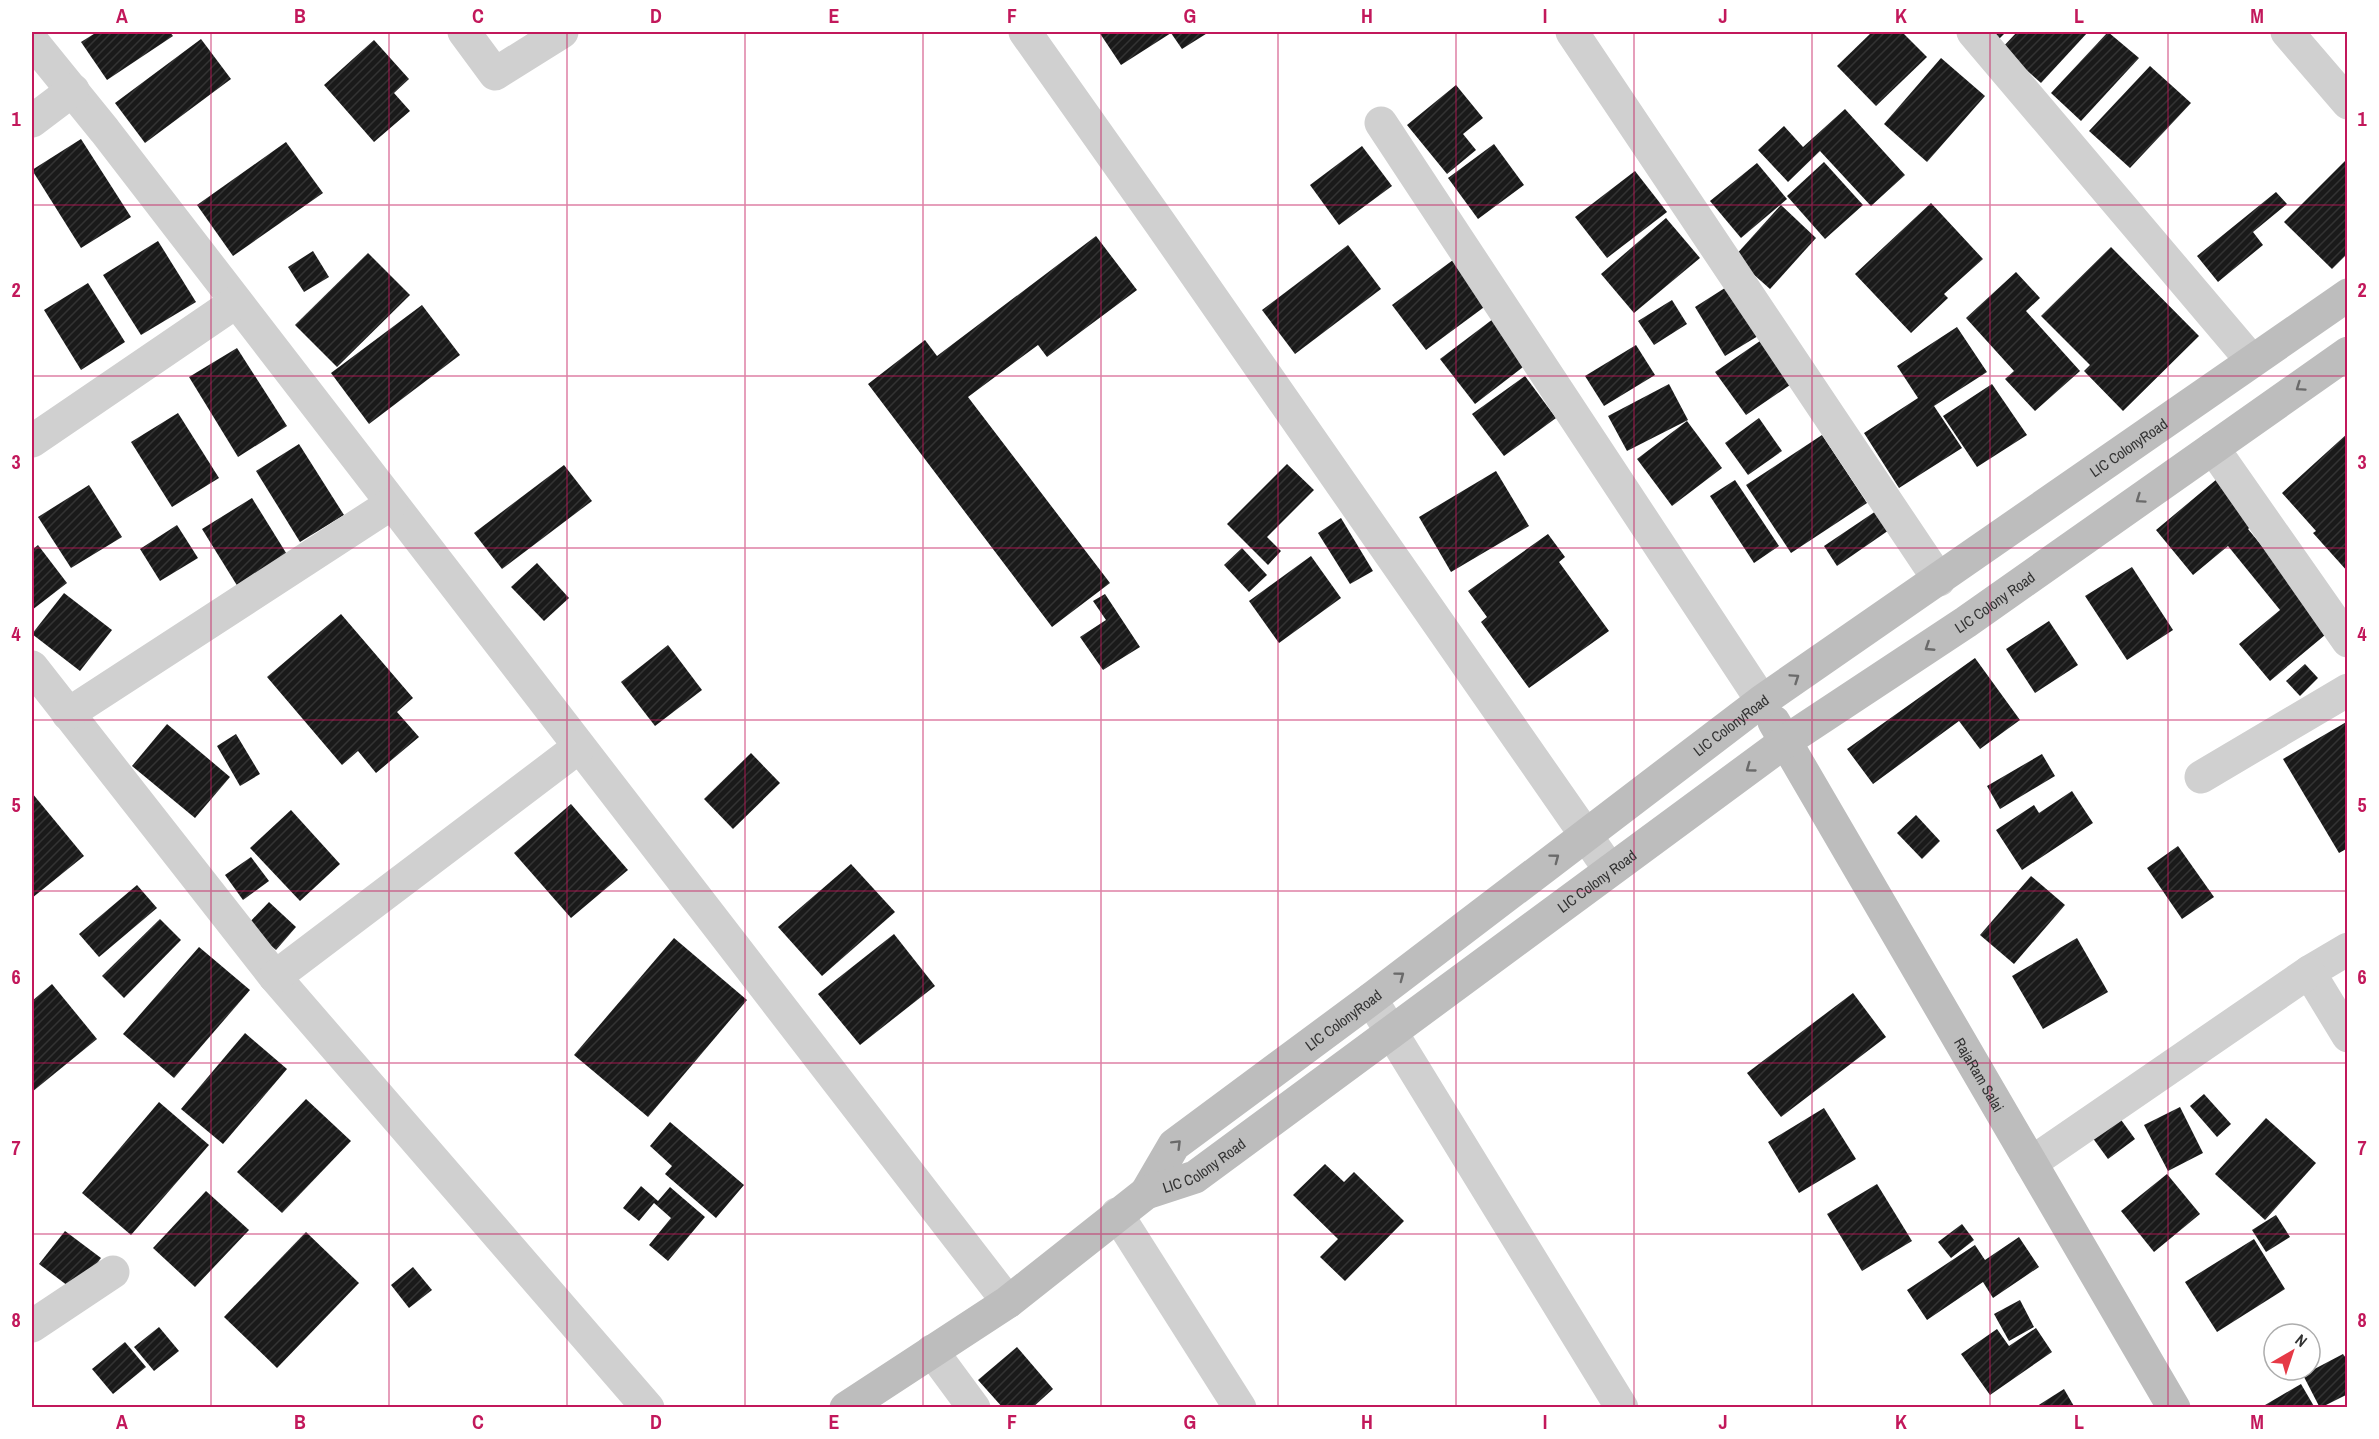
<svg xmlns="http://www.w3.org/2000/svg" width="2379" height="1439" viewBox="0 0 2379 1439" font-family="'Archivo Narrow',sans-serif">
<style>
.building{fill:url(#building-hatch)}
.lines{fill:none;stroke-linecap:round;stroke-linejoin:round}
.street{stroke:#d0d0d0;stroke-width:33}
.secondary{stroke:#bdbdbd;stroke-width:33}
.oneway{stroke:#6a6a6a}
.grid{fill:none;stroke:#c2185b;stroke-width:1.5;stroke-opacity:0.55}
.labels{text-anchor:middle;dominant-baseline:central;stroke-width:6;stroke-linejoin:round;paint-order:stroke}
.street-label{font-size:15px;fill:#333;stroke:#fff}
.neatline{fill:none;stroke:#c2185b;stroke-width:2}
.grid-label{font-size:20px;text-anchor:middle;font-weight:bold;fill:#c2185b}
</style>
<defs>
<pattern id="building-hatch" width="6" height="6" patternUnits="userSpaceOnUse" patternTransform="scale(1.5)"><rect width="6" height="6" fill="#1a1a1a"/><path d="M-1 1l2-2M0 6l6-6M5 7l2-2" fill="none" stroke="#333"/></pattern>
</defs>
<rect width="100%" height="100%" fill="#fff"/>
<!-- building -->
<g class="building">
<polygon points="97,32 170,32 173,36 107,80 81,42"/>
<polygon points="1099,32 1209,32 1182,49 1171,33 1121,65"/>
<polygon points="1872,32 1902,32 1927,57 1876,106 1837,66"/>
<polygon points="1990,32 2006,32 1999,39"/>
<polygon points="2017,32 2088,32 2041,83 2002,48"/>
<polygon points="2108,32 2139,58 2081,121 2051,93"/>
<polygon points="201,39 231,79 145,143 115,103"/>
<polygon points="374,40 409,79 394,93 410,111 374,142 324,85"/>
<polygon points="1941,58 1985,96 1927,162 1884,124"/>
<polygon points="2150,66 2191,103 2130,168 2089,131"/>
<polygon points="1456,85 1483,118 1463,134 1476,150 1447,174 1407,125"/>
<polygon points="1845,109 1905,175 1871,206 1820,151 1788,182 1758,150 1784,126 1803,147"/>
<polygon points="81,139 131,217 81,248 32,170"/>
<polygon points="286,142 323,193 233,256 197,205"/>
<polygon points="1494,144 1524,185 1478,219 1448,178"/>
<polygon points="1362,146 1392,186 1339,225 1310,185"/>
<polygon points="2348,158 2348,253 2332,269 2284,222"/>
<polygon points="1824,162 1863,205 1825,239 1787,196"/>
<polygon points="1757,163 1787,199 1741,238 1710,201"/>
<polygon points="1635,171 1667,212 1607,258 1575,217"/>
<polygon points="2276,192 2287,204 2253,232 2263,245 2218,282 2197,256"/>
<polygon points="1931,203 1983,259 1944,294 1948,298 1911,333 1855,274"/>
<polygon points="1781,205 1816,238 1770,289 1734,257"/>
<polygon points="1666,218 1700,258 1634,313 1601,274"/>
<polygon points="1096,236 1137,290 1047,357 1038,345 968,397 1110,583 1052,627 868,384 925,340 937,356"/>
<polygon points="158,241 196,302 141,335 103,275"/>
<polygon points="1348,245 1381,289 1295,354 1262,310"/>
<polygon points="2111,247 2199,336 2123,411 2084,371 2090,365 2041,316"/>
<polygon points="313,251 329,277 304,292 288,267"/>
<polygon points="368,253 410,295 337,367 295,325"/>
<polygon points="1453,260 1487,305 1426,350 1392,305"/>
<polygon points="2016,272 2040,298 2026,311 2080,371 2035,411 2005,379 2014,371 1966,318"/>
<polygon points="88,283 125,342 81,370 44,310"/>
<polygon points="1728,286 1758,336 1725,356 1695,307"/>
<polygon points="1672,300 1687,324 1654,345 1638,321"/>
<polygon points="422,305 460,355 369,424 331,373"/>
<polygon points="1493,319 1527,364 1475,404 1440,359"/>
<polygon points="1957,327 1987,372 1934,406 1962,448 1899,488 1864,433 1918,398 1897,366"/>
<polygon points="1760,341 1790,385 1746,415 1715,372"/>
<polygon points="1636,345 1655,375 1604,406 1585,376"/>
<polygon points="237,348 287,426 238,457 189,377"/>
<polygon points="1525,376 1556,418 1504,456 1472,414"/>
<polygon points="1669,384 1688,420 1627,451 1608,416"/>
<polygon points="1992,384 2027,435 1977,467 1943,416"/>
<polygon points="178,413 219,478 172,507 131,442"/>
<polygon points="1759,418 1782,451 1748,475 1725,443"/>
<polygon points="1687,421 1722,468 1672,506 1637,459"/>
<polygon points="2348,433 2348,572 2313,533 2316,531 2282,493"/>
<polygon points="1822,435 1867,503 1791,553 1746,485"/>
<polygon points="299,444 344,515 300,542 256,471"/>
<polygon points="1287,464 1314,490 1267,537 1281,551 1268,565 1227,524"/>
<polygon points="564,465 592,501 502,569 474,533"/>
<polygon points="1496,471 1529,526 1451,572 1419,517"/>
<polygon points="2217,479 2255,523 2248,529 2331,630 2270,681 2239,644 2280,610 2228,546 2193,575 2156,530"/>
<polygon points="1735,480 1779,546 1754,563 1710,496"/>
<polygon points="89,485 122,537 71,568 38,517"/>
<polygon points="252,498 288,556 238,587 202,529"/>
<polygon points="1879,509 1892,528 1837,566 1824,546"/>
<polygon points="1341,518 1373,571 1350,584 1318,533"/>
<polygon points="177,525 198,558 160,581 140,549"/>
<polygon points="1548,534 1565,557 1559,562 1609,631 1529,688 1481,622 1487,617 1468,591"/>
<polygon points="38,545 67,583 32,610 32,550"/>
<polygon points="1242,548 1267,575 1249,592 1224,565"/>
<polygon points="1311,556 1341,598 1279,643 1249,601"/>
<polygon points="537,563 569,598 544,621 511,587"/>
<polygon points="2132,567 2173,630 2127,660 2085,596"/>
<polygon points="64,593 112,630 80,671 32,634"/>
<polygon points="1105,594 1140,647 1103,670 1080,637 1106,620 1093,601"/>
<polygon points="341,614 413,698 397,712 419,737 376,773 358,751 342,765 267,677"/>
<polygon points="2049,621 2078,665 2035,693 2006,649"/>
<polygon points="668,645 702,690 655,726 621,682"/>
<polygon points="1975,658 2020,720 1980,749 1959,721 1873,784 1847,749"/>
<polygon points="2305,664 2318,678 2300,696 2286,681"/>
<polygon points="2348,721 2348,848 2339,853 2283,759"/>
<polygon points="167,724 230,777 195,818 132,766"/>
<polygon points="236,734 260,774 240,786 217,746"/>
<polygon points="751,753 780,783 733,829 704,799"/>
<polygon points="2042,754 2055,776 2000,809 1987,786"/>
<polygon points="2072,791 2093,823 2022,870 1996,830 2034,805 2039,813"/>
<polygon points="32,793 84,856 32,898"/>
<polygon points="571,804 628,870 571,918 514,853"/>
<polygon points="291,810 340,864 300,901 250,848"/>
<polygon points="1916,815 1940,841 1922,859 1897,833"/>
<polygon points="2178,846 2214,897 2182,919 2147,868"/>
<polygon points="251,857 269,881 243,900 225,875"/>
<polygon points="851,864 895,912 822,976 778,927"/>
<polygon points="2031,876 2065,905 2014,964 1980,935"/>
<polygon points="137,885 157,908 99,957 79,934"/>
<polygon points="269,902 296,927 276,950 247,925"/>
<polygon points="160,919 181,940 124,998 102,976"/>
<polygon points="894,934 935,986 860,1045 818,994"/>
<polygon points="674,938 747,1000 648,1117 574,1055"/>
<polygon points="2077,938 2108,992 2043,1029 2012,976"/>
<polygon points="199,947 250,990 174,1078 123,1034"/>
<polygon points="52,984 97,1039 32,1092 32,1001"/>
<polygon points="1853,993 1886,1037 1781,1117 1747,1073"/>
<polygon points="245,1033 287,1069 223,1144 181,1109"/>
<polygon points="2204,1094 2231,1124 2217,1137 2190,1106"/>
<polygon points="306,1099 351,1141 282,1213 237,1172"/>
<polygon points="159,1102 209,1145 131,1235 82,1193"/>
<polygon points="2180,1107 2203,1153 2168,1171 2144,1125"/>
<polygon points="1824,1108 1856,1159 1799,1193 1768,1142"/>
<polygon points="2119,1117 2135,1139 2108,1159 2092,1137"/>
<polygon points="2266,1118 2316,1163 2265,1220 2215,1174"/>
<polygon points="670,1122 744,1185 716,1218 665,1174 672,1166 650,1146"/>
<polygon points="1325,1164 1344,1182 1354,1172 1404,1221 1345,1281 1320,1257 1338,1239 1293,1195"/>
<polygon points="2167,1174 2200,1214 2154,1252 2121,1211"/>
<polygon points="1877,1184 1912,1241 1862,1271 1827,1214"/>
<polygon points="641,1186 658,1201 670,1187 705,1217 668,1261 649,1245 671,1218 654,1203 639,1221 623,1208"/>
<polygon points="206,1191 249,1230 195,1287 153,1248"/>
<polygon points="2276,1215 2290,1237 2266,1252 2252,1230"/>
<polygon points="1962,1224 1974,1240 1951,1258 1938,1242"/>
<polygon points="65,1231 101,1258 76,1292 39,1264"/>
<polygon points="306,1232 359,1283 277,1368 224,1317"/>
<polygon points="2019,1237 2039,1267 1993,1298 1983,1282 1927,1320 1907,1290 1975,1245 1985,1260"/>
<polygon points="2254,1239 2285,1289 2217,1332 2185,1282"/>
<polygon points="413,1267 432,1290 409,1308 391,1285"/>
<polygon points="2020,1300 2034,1327 2009,1341 1994,1314"/>
<polygon points="159,1327 179,1351 154,1371 134,1347"/>
<polygon points="2036,1328 2052,1352 1990,1395 1961,1354 1997,1329 2009,1346"/>
<polygon points="125,1342 146,1367 113,1394 92,1369"/>
<polygon points="1017,1347 1053,1389 1032,1408 1003,1408 978,1380"/>
<polygon points="2343,1354 2348,1361 2348,1394 2320,1408 2303,1375"/>
<polygon points="2301,1384 2315,1408 2260,1408"/>
<polygon points="2064,1389 2075,1408 2034,1408"/>
</g>
<g class="lines">
<!-- street -->
<g class="street">
<polyline points="464,32 495,74 562,32"/>
<polyline points="1025,32 1160,223 1610,870"/>
<polyline points="1572,32 1939,580"/>
<polyline points="1973,32 2252,361"/>
<polyline points="2287,32 2348,103"/>
<polyline points="32,41 105,131 1008,1302"/>
<polyline points="32,121 73,90"/>
<polyline points="1381,123 1762,701"/>
<polyline points="32,441 236,302"/>
<polyline points="2213,448 2348,641"/>
<polyline points="32,667 275,977 648,1408"/>
<polyline points="68,714 391,504"/>
<polyline points="2201,777 2348,690"/>
<polyline points="2348,949 2309,972 2348,1036"/>
<polyline points="275,977 579,747"/>
<polyline points="1371,999 1622,1408"/>
<polyline points="2031,1163 2309,972"/>
<polyline points="1117,1214 1240,1408"/>
<polyline points="32,1326 113,1272"/>
<polyline points="932,1351 974,1408"/>
</g>
<!-- secondary -->
<g class="secondary">
<path id="s1" d="M1774,722L2174,1408"/>
<path id="s2" d="M1146,1193L1174,1145L1371,999L1762,701L2348,295"/>
<path id="s3" d="M846,1408L1008,1302L1146,1193L1195,1177L1786,741L1966,622L2348,353"/>
</g>
</g>
<!-- one-way arrows -->
<defs><path id="oneway-chevron" d="M-2-3.5L2.5 0L-2 3.5" fill="none" stroke-width="1.6" stroke-linecap="round" stroke-linejoin="round" transform="scale(1.5)"/></defs>
<g class="oneway">
<use href="#oneway-chevron" transform="translate(2300 387) rotate(145)"/>
<use href="#oneway-chevron" transform="translate(2140 499) rotate(145)"/>
<use href="#oneway-chevron" transform="translate(1929 647) rotate(147)"/>
<use href="#oneway-chevron" transform="translate(1795 678) rotate(-34)"/>
<use href="#oneway-chevron" transform="translate(1750 768) rotate(144)"/>
<use href="#oneway-chevron" transform="translate(1555 858) rotate(-37)"/>
<use href="#oneway-chevron" transform="translate(1400 976) rotate(-37)"/>
<use href="#oneway-chevron" transform="translate(1177 1144) rotate(-45)"/>
</g>
<!-- grid -->
<path class="grid" d="M211,32V1408M389,32V1408M567,32V1408M745,32V1408M923,32V1408M1101,32V1408M1278,32V1408M1456,32V1408M1634,32V1408M1812,32V1408M1990,32V1408M2168,32V1408M32,205H2348M32,376H2348M32,548H2348M32,720H2348M32,891H2348M32,1063H2348M32,1234H2348"/>
<g class="labels">
<!-- street labels -->
<g class="street-label">
<text stroke="none"><textPath href="#s2" startOffset="1238">LIC ColonyRoad</textPath></text>
<text stroke="none"><textPath href="#s3" startOffset="1406">LIC Colony Road</textPath></text>
<text stroke="none"><textPath href="#s2" startOffset="753">LIC ColonyRoad</textPath></text>
<text stroke="none"><textPath href="#s3" startOffset="920">LIC Colony Road</textPath></text>
<text stroke="none"><textPath href="#s2" startOffset="266">LIC ColonyRoad</textPath></text>
<text stroke="none"><textPath href="#s1" startOffset="408">RajaRam Salai</textPath></text>
<text stroke="none"><textPath href="#s3" startOffset="434">LIC Colony Road</textPath></text>
</g>
</g>
<!-- border -->
<rect width="2379" height="1439" fill="none" stroke="#ffffff" stroke-width="66"/>
<!-- north arrow -->
<g transform="translate(2292 1352) rotate(39)"><circle r="28" fill="#ffffff" stroke="#adadad" stroke-width="1.5"/>
<path d="M0-4.5L10 22L0 15L-10 22Z" fill="#e63946"/>
<text y="-9" font-size="16" font-weight="bold" text-anchor="middle" fill="#333333">N</text>
</g>
<rect x="33" y="33" width="2313" height="1373" class="neatline"/>
<g class="grid-label">
<text x="122" y="23">A</text>
<text x="300" y="23">B</text>
<text x="478" y="23">C</text>
<text x="656" y="23">D</text>
<text x="834" y="23">E</text>
<text x="1012" y="23">F</text>
<text x="1190" y="23">G</text>
<text x="1367" y="23">H</text>
<text x="1545" y="23">I</text>
<text x="1723" y="23">J</text>
<text x="1901" y="23">K</text>
<text x="2079" y="23">L</text>
<text x="2257" y="23">M</text>
<text x="16" y="126">1</text>
<text x="2362" y="126">1</text>
<text x="16" y="297">2</text>
<text x="2362" y="297">2</text>
<text x="16" y="469">3</text>
<text x="2362" y="469">3</text>
<text x="16" y="641">4</text>
<text x="2362" y="641">4</text>
<text x="16" y="812">5</text>
<text x="2362" y="812">5</text>
<text x="16" y="984">6</text>
<text x="2362" y="984">6</text>
<text x="16" y="1155">7</text>
<text x="2362" y="1155">7</text>
<text x="16" y="1327">8</text>
<text x="2362" y="1327">8</text>
<text x="122" y="1429">A</text>
<text x="300" y="1429">B</text>
<text x="478" y="1429">C</text>
<text x="656" y="1429">D</text>
<text x="834" y="1429">E</text>
<text x="1012" y="1429">F</text>
<text x="1190" y="1429">G</text>
<text x="1367" y="1429">H</text>
<text x="1545" y="1429">I</text>
<text x="1723" y="1429">J</text>
<text x="1901" y="1429">K</text>
<text x="2079" y="1429">L</text>
<text x="2257" y="1429">M</text>
</g>
</svg>
